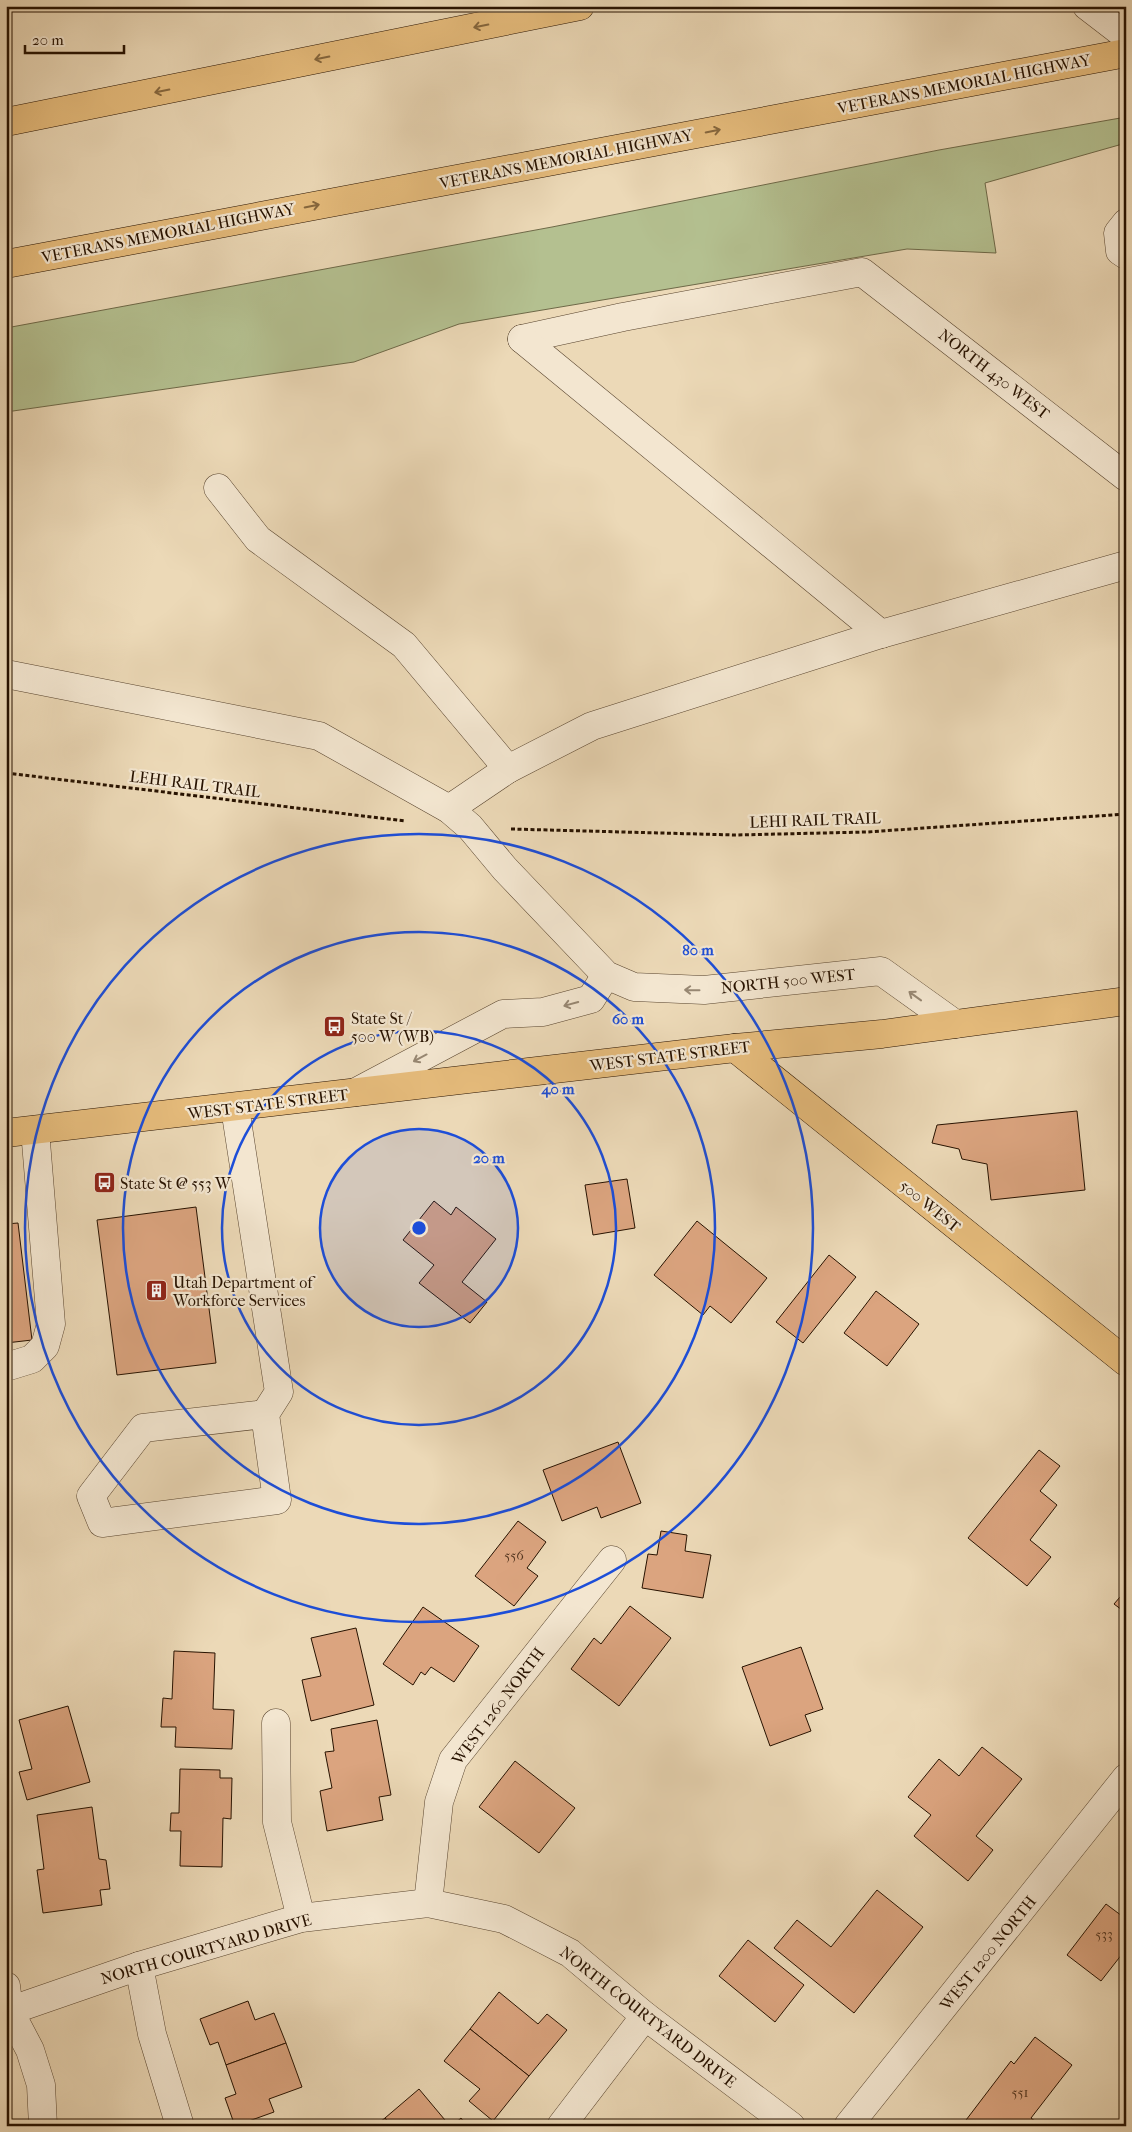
<svg xmlns="http://www.w3.org/2000/svg" width="1132" height="2132" viewBox="0 0 1132 2132" font-family="'IM FELL French Canon',serif">
<style>
.green{fill:#b4c090;stroke:#6e6948}
.building{fill:#dba47f;stroke:#271200}
.lines{fill:none;stroke-linecap:round;stroke-linejoin:round}
.minor-casing{stroke:#58442e;stroke-width:29}
.major-casing{stroke:#271200;stroke-width:29}
.highway-casing{stroke:#271200;stroke-width:29}
.path{stroke:#271200;stroke-width:3;stroke-dasharray:4 2.5;stroke-linecap:butt}
.minor{stroke:#f3e6d0;stroke-width:28}
.major{stroke:#e6bc7c;stroke-width:28}
.highway{stroke:#e6bc7c;stroke-width:28}
.oneway{stroke:#86673e}
.oneway2{stroke:#978772}
.ring{fill:none;stroke:#1d4ed8;stroke-width:2.5}
.labels{text-anchor:middle;dominant-baseline:central;stroke-width:4.5;stroke-linejoin:round;paint-order:stroke}
.number-label{font-size:14px;fill:#543620}
.street-label{font-size:16px;fill:#271200;stroke:#f3e6d0}
.poi-label{font-size:16px;fill:#271200;stroke:#f3e6d0;text-anchor:start}
.centre{fill:#1d4ed8;stroke:#f3e6d0;stroke-width:2.5}
.ring-label{font-size:15px;text-anchor:middle;font-weight:bold;fill:#1d4ed8;stroke:#f3e6d0;stroke-width:4.5;stroke-linejoin:round;paint-order:stroke}
</style>
<rect width="100%" height="100%" fill="#ecd9b7"/>
<filter id="stains"><feTurbulence type="fractalNoise" baseFrequency=".004" numOctaves="4"/><feColorMatrix values="0 0 0 0 .2 0 0 0 0 .09 0 0 0 0 .02 0 0 0 .5 -.17"/></filter>
<radialGradient id="worn" r=".72"><stop offset=".6" stop-color="#630" stop-opacity="0"/><stop offset="1" stop-color="#630" stop-opacity=".3"/></radialGradient>
<!-- green -->
<polygon class="green" points="1126,117 1126,143 985,183 996,253 907,249 459,324 354,362 6,412 6,328 552,227 939,150"/>
<!-- building -->
<g class="building">
<polygon points="1077,1111 1085,1190 991,1200 987,1164 962,1159 959,1149 932,1143 937,1125"/>
<polygon points="627,1179 635,1228 593,1235 585,1185"/>
<polygon points="434,1201 451,1215 456,1207 496,1239 462,1282 487,1302 470,1323 419,1283 434,1265 403,1240"/>
<polygon points="196,1207 216,1363 117,1375 97,1220"/>
<polygon points="697,1221 767,1278 731,1323 710,1306 703,1315 654,1275"/>
<polygon points="18,1223 32,1340 6,1343 6,1224"/>
<polygon points="829,1255 856,1277 803,1343 776,1322"/>
<polygon points="876,1291 919,1324 887,1366 844,1333"/>
<polygon points="618,1442 641,1503 601,1518 597,1507 562,1521 543,1470"/>
<polygon points="1039,1450 1060,1466 1040,1491 1057,1505 1030,1540 1051,1557 1027,1586 968,1538"/>
<polygon points="518,1521 546,1542 527,1568 538,1576 514,1606 475,1576"/>
<polygon points="661,1531 687,1535 685,1551 711,1555 703,1598 642,1588 648,1554 657,1555"/>
<polygon points="1126,1590 1126,1613 1114,1604"/>
<polygon points="630,1606 671,1638 619,1706 571,1669 594,1638 601,1644"/>
<polygon points="423,1607 479,1646 454,1682 431,1667 425,1675 421,1672 413,1685 383,1664"/>
<polygon points="356,1628 374,1705 311,1721 302,1680 321,1676 311,1638"/>
<polygon points="801,1647 823,1709 805,1715 811,1731 770,1746 742,1667"/>
<polygon points="174,1651 215,1653 213,1709 234,1710 232,1749 175,1747 176,1727 161,1727 163,1698 172,1699"/>
<polygon points="68,1706 90,1782 27,1800 19,1772 32,1769 19,1720"/>
<polygon points="377,1720 391,1795 379,1797 383,1820 327,1831 320,1791 332,1788 325,1752 334,1751 331,1729"/>
<polygon points="982,1747 1022,1779 976,1836 993,1850 968,1881 914,1836 931,1815 908,1797 939,1759 959,1776"/>
<polygon points="515,1761 575,1808 539,1853 479,1807"/>
<polygon points="180,1769 220,1770 220,1778 232,1778 231,1819 223,1818 222,1867 180,1866 181,1831 170,1831 171,1813 179,1813"/>
<polygon points="92,1807 99,1859 106,1860 110,1889 100,1890 102,1905 43,1913 37,1870 44,1869 37,1815"/>
<polygon points="877,1890 923,1927 854,2013 774,1948 797,1920 831,1947"/>
<polygon points="1106,1904 1126,1919 1126,1949 1101,1981 1067,1955"/>
<polygon points="748,1940 804,1985 775,2022 719,1976"/>
<polygon points="499,1992 538,2024 547,2014 567,2030 529,2076 470,2029"/>
<polygon points="248,2001 255,2020 274,2013 286,2043 226,2065 218,2042 210,2045 200,2019"/>
<polygon points="470,2029 529,2076 493,2121 469,2101 480,2089 444,2061"/>
<polygon points="1035,2037 1072,2065 1031,2118 1041,2126 963,2124 1011,2061 1014,2064"/>
<polygon points="286,2043 302,2087 269,2099 274,2112 235,2126 225,2098 236,2094 226,2065"/>
<polygon points="419,2089 450,2126 391,2126 385,2118"/>
<polygon points="385,2118 391,2126 375,2126"/>
<polygon points="461,2118 467,2126 452,2126"/>
</g>
<g class="lines">
<defs>
<g id="minor">
<polyline points="1087,6 1126,36"/>
<polyline points="1126,223 1118,233 1120,251 1126,255"/>
<polyline points="522,339 623,317 862,272 1126,477"/>
<polyline points="522,339 881,634"/>
<polyline points="218,488 258,539 404,645 508,769"/>
<polyline points="6,674 319,736 449,809 470,827 505,869 606,975 634,987 704,990 881,971 955,1024"/>
<polyline points="449,809 508,769 592,726 881,634 1126,565"/>
<polyline points="356,1092 503,1014 543,1012 591,999 606,975"/>
<polyline points="235,1108 279,1392 265,1414 143,1428 91,1496 102,1523 277,1500 265,1414"/>
<polyline points="6,1367 32,1359 45,1346 51,1324 35,1130"/>
<polyline points="276,1723 277,1822 301,1918"/>
<polyline points="428,1903 439,1802 453,1760 612,1560"/>
<polyline points="139,1966 152,2034 180,2126"/>
<polyline points="6,1986 9,2010 30,2050 41,2085 43,2126"/>
<polyline points="6,2012 139,1966 301,1918 428,1903 504,1919 570,1953 645,2016 791,2126"/>
<polyline points="561,2126 645,2016"/>
<polyline points="848,2126 1126,1778"/>
</g>
<g id="major">
<polyline points="735,1048 1126,1362"/>
<polyline points="6,1133 735,1048 882,1034 1126,1001"/>
</g>
<g id="highway">
<polyline points="6,122 580,6"/>
<polyline points="6,264 1126,53"/>
</g>
</defs>
<!-- minor casing -->
<use href="#minor" class="minor-casing"/>
<!-- major casing -->
<use href="#major" class="major-casing"/>
<!-- highway casing -->
<use href="#highway" class="highway-casing"/>
<!-- path -->
<g class="path">
<polyline points="6,773 405,821"/>
<polyline points="511,829 735,835 867,832 1126,814"/>
</g>
<!-- minor -->
<use href="#minor" class="minor"/>
<!-- major -->
<use href="#major" class="major"/>
<!-- highway -->
<use href="#highway" class="highway"/>
</g>
<!-- one-way arrows -->
<defs><path id="oneway-shaft" d="M-6 0H5M1.5-3L5.5 0L1.5 3" fill="none" stroke-width="1.6" stroke-linecap="round" stroke-linejoin="round" transform="scale(1.25)"/></defs>
<g class="oneway">
<use href="#oneway-shaft" transform="translate(481 26) rotate(169)"/>
<use href="#oneway-shaft" transform="translate(322 58) rotate(169)"/>
<use href="#oneway-shaft" transform="translate(162 91) rotate(169)"/>
<use href="#oneway-shaft" transform="translate(713 131) rotate(-11)"/>
<use href="#oneway-shaft" transform="translate(312 206) rotate(-11)"/>
</g>
<g class="oneway2">
<use href="#oneway-shaft" transform="translate(692 990) rotate(-179)"/>
<use href="#oneway-shaft" transform="translate(915 996) rotate(-144)"/>
<use href="#oneway-shaft" transform="translate(571 1004) rotate(165)"/>
<use href="#oneway-shaft" transform="translate(420 1058) rotate(152)"/>
</g>
<!-- distance rings -->
<circle cx="419" cy="1228" r="99" fill="#1d4ed8" fill-opacity=".12"/>
<g class="ring">
<circle cx="419" cy="1228" r="99"/>
<circle cx="419" cy="1228" r="197"/>
<circle cx="419" cy="1228" r="296"/>
<circle cx="419" cy="1228" r="394"/>
</g>
<!-- icons -->
<defs>
<symbol id="bus-square" viewBox="-11 -11 22 22"><rect x="-9" y="-9" width="18" height="18" rx="4" fill="#8f2418" stroke="#f3e6d0"/><path d="M-5-6H5V4H4V6H2V4H-2V6H-4V4H-5ZM-3.5-4V0h7V-4ZM-3.5 1.2v1.5H-2V1.2ZM2 1.2v1.5H3.5V1.2Z" fill="#fff"/></symbol>
<symbol id="building-square" viewBox="-11 -11 22 22"><rect x="-9" y="-9" width="18" height="18" rx="4" fill="#8f2418" stroke="#f3e6d0"/><path d="M-4-6H4V6H1V3H-1V6H-4ZM-2.5-4.3h1.7v1.8h-1.7ZM.8-4.3h1.7v1.8H.8ZM-2.5-1h1.7V.8h-1.7ZM.8-1h1.7V.8H.8Z" fill="#fff"/></symbol>
</defs>
<g fill-rule="evenodd">
<use href="#bus-square" x="322" y="1014" width="25" height="25"/>
<use href="#bus-square" x="92" y="1170" width="25" height="25"/>
<use href="#building-square" x="144" y="1278" width="25" height="25"/>
</g>
<g class="labels">
<!-- number labels -->
<g class="number-label">
<text x="514" y="1555">556</text>
<text x="1104" y="1934">533</text>
<text x="1020" y="2092">551</text>
</g>
<!-- street labels -->
<g class="street-label">
<text transform="translate(964 84) rotate(-11)">VETERANS MEMORIAL HIGHWAY</text>
<text transform="translate(566 159) rotate(-11)">VETERANS MEMORIAL HIGHWAY</text>
<text transform="translate(168 233) rotate(-11)">VETERANS MEMORIAL HIGHWAY</text>
<text transform="translate(994 374) rotate(38)">NORTH 430 WEST</text>
<text transform="translate(195 784) rotate(7)">LEHI RAIL TRAIL</text>
<text transform="translate(815 820) rotate(-2)">LEHI RAIL TRAIL</text>
<text transform="translate(788 981) rotate(-6)">NORTH 500 WEST</text>
<text transform="translate(670 1056) rotate(-7)">WEST STATE STREET</text>
<text transform="translate(268 1104) rotate(-7)">WEST STATE STREET</text>
<text transform="translate(930 1206) rotate(39)">500 WEST</text>
<text transform="translate(498 1706) rotate(-53)">WEST 1260 NORTH</text>
<text transform="translate(206 1949) rotate(-16)">NORTH COURTYARD DRIVE</text>
<text transform="translate(988 1953) rotate(-51)">WEST 1200 NORTH</text>
<text transform="translate(648 2017) rotate(38)">NORTH COURTYARD DRIVE</text>
</g>
<!-- poi labels -->
<g class="poi-label">
<text x="351" y="1018">State St /<tspan x="351" dy="18">500 W (WB)</tspan></text>
<text x="120" y="1183">State St @ 553 W</text>
<text x="173" y="1282">Utah Department of<tspan x="173" dy="18">Workforce Services</tspan></text>
</g>
</g>
<circle cx="419" cy="1228" r="8" class="centre"/>
<g class="ring-label">
<text x="698" y="955">80 m</text>
<text x="628" y="1024">60 m</text>
<text x="558" y="1094">40 m</text>
<text x="489" y="1163">20 m</text>
</g>
<!-- margin -->
<rect width="1132" height="2132" fill="none" stroke="#ecd9b7" stroke-width="25"/>
<rect x="8" y="8" width="1117" height="2117" fill="none" stroke="#271200" stroke-width="2.5"/>
<rect x="12" y="12" width="1107" height="2107" fill="none" stroke="#271200"/>
<!-- scale -->
<path d="M25 45v8h99v-8" fill="none" stroke="#271200" stroke-width="2.5"/>
<text x="32" y="45" font-size="15" fill="#271200" stroke="#f3e6d0" stroke-width="4" paint-order="stroke">20 m</text>
<rect width="100%" height="100%" filter="url(#stains)"/>
<rect width="100%" height="100%" fill="url(#worn)"/>
</svg>
